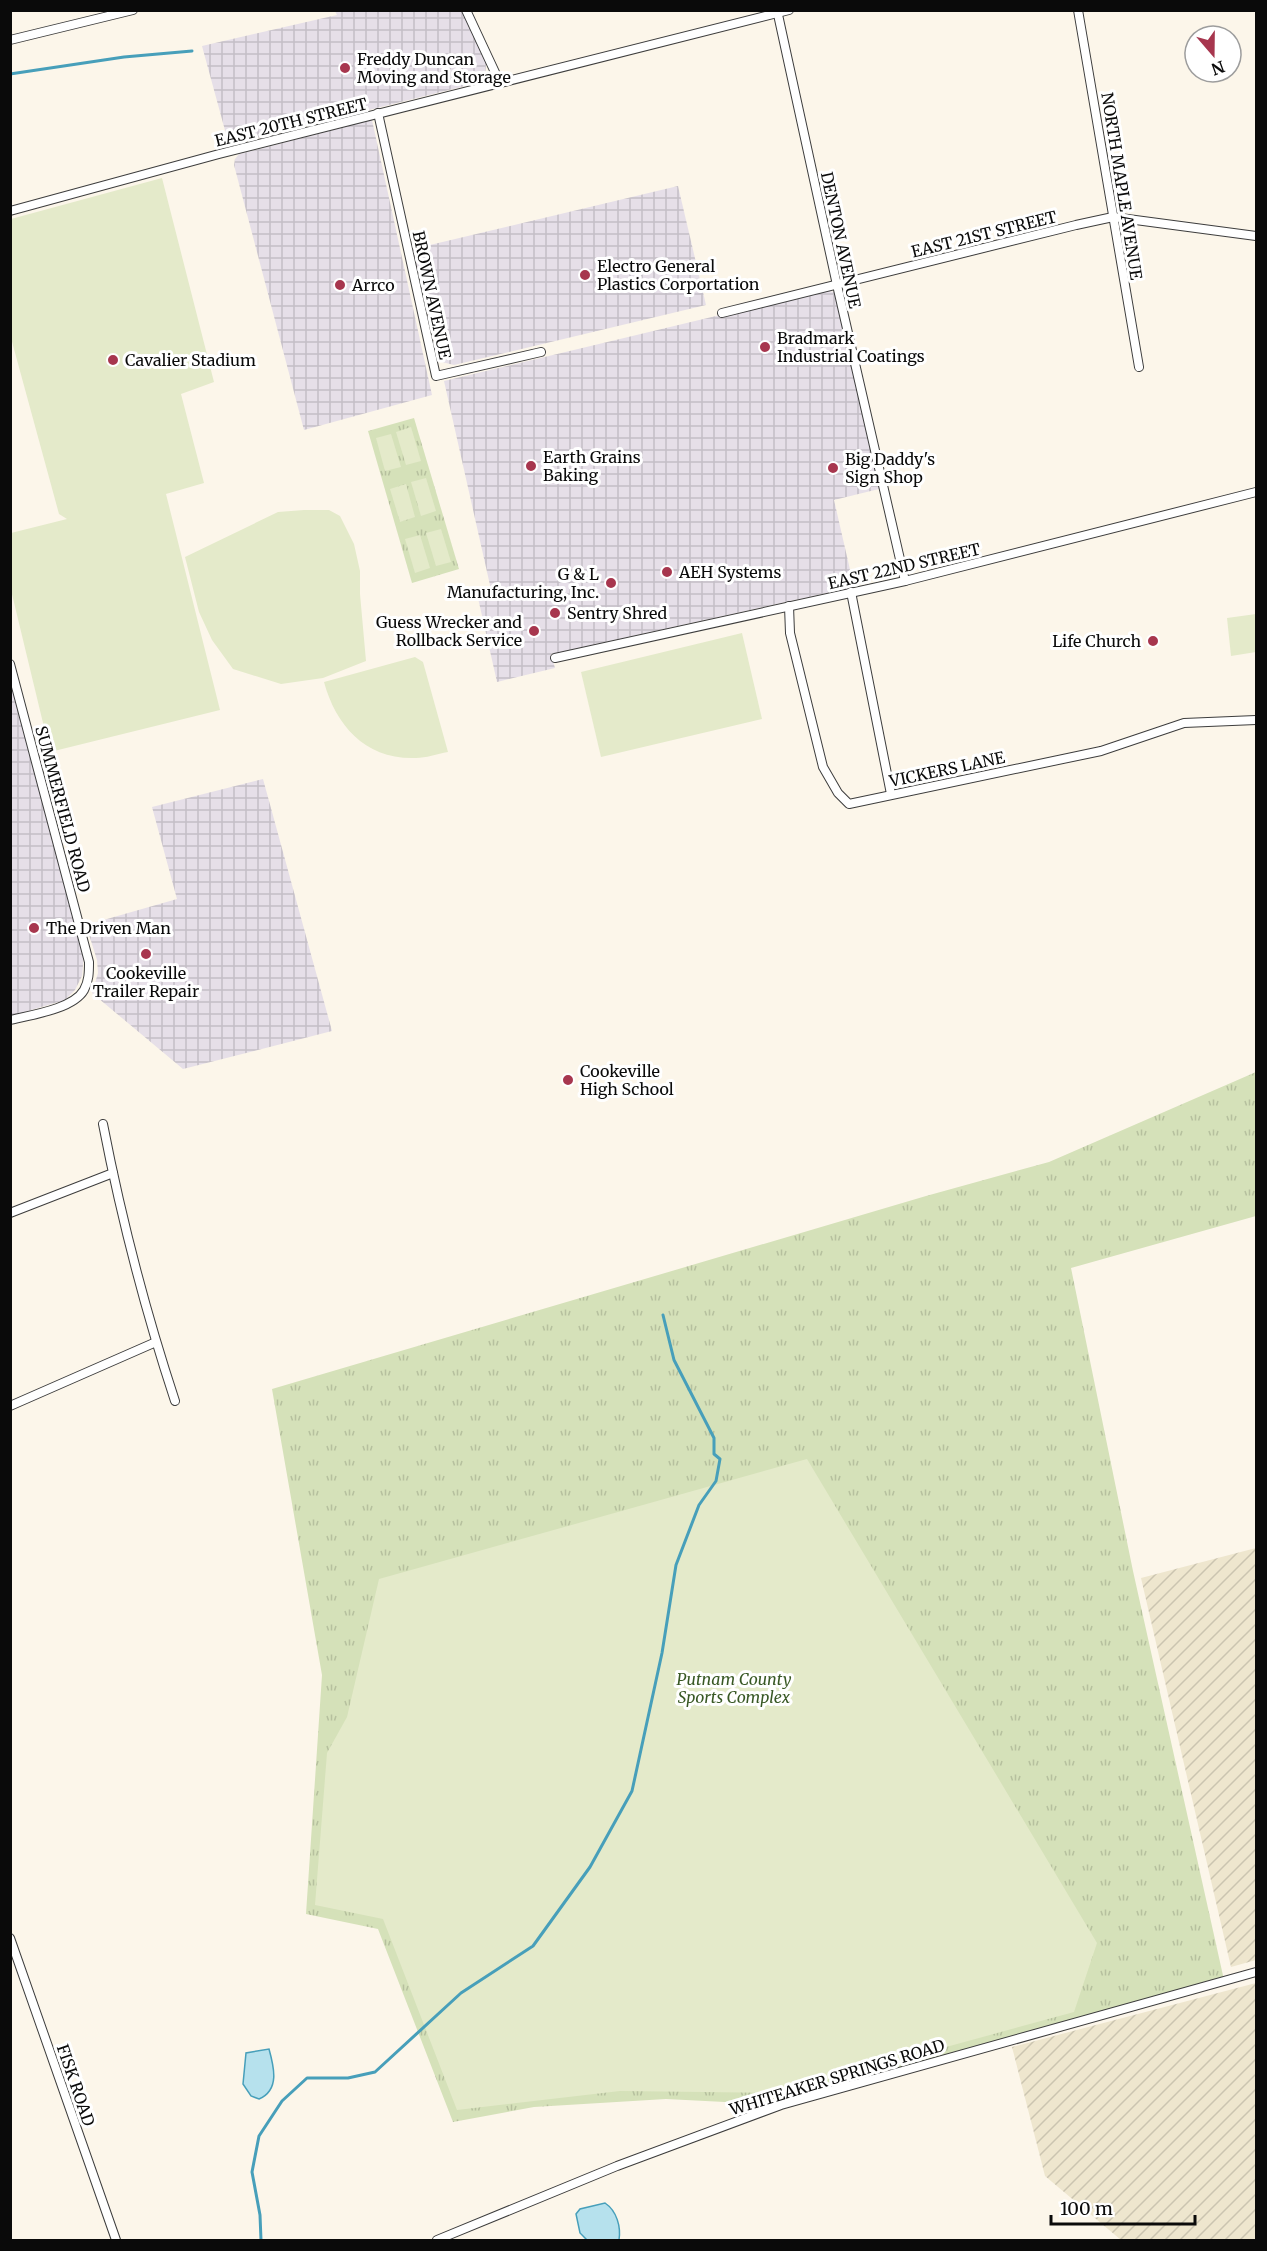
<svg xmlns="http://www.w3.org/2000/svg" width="1267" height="2251" viewBox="0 0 1267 2251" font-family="Merriweather,serif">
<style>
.industrial{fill:url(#industrial-grid)}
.farmland{fill:url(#farmland-furrows)}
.park{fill:url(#park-tufts)}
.pitch{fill:#e4eaca}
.water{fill:#b6e1ed;stroke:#479fba;stroke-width:1.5}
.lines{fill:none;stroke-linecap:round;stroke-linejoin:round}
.stream{stroke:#479fba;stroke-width:3}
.street-casing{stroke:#3d3d3d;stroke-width:10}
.street{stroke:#fff;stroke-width:8}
.poi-dot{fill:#a7364e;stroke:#fff;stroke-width:2}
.labels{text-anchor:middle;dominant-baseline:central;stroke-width:6;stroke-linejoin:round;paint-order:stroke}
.poi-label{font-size:16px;fill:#0a0a0a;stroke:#fff;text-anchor:start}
.street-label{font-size:16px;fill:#0a0a0a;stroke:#fff}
.park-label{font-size:16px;font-style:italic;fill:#385824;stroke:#fff}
</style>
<defs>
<pattern id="industrial-grid" width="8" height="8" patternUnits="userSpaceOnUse" patternTransform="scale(1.5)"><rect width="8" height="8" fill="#e6dfe8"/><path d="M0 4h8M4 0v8" fill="none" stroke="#c4bec6"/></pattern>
<pattern id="farmland-furrows" width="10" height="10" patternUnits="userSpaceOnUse" patternTransform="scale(1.5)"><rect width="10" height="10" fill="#eee6ce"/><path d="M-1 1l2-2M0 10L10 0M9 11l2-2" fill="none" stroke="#cbc4b0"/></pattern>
<pattern id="park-tufts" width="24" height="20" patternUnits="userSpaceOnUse" patternTransform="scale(1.5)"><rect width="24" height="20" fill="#d5e1b9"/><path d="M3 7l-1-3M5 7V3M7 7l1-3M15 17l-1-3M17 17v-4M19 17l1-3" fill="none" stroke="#b6c09e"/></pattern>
</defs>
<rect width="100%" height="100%" fill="#fcf6ea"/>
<!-- industrial -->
<g class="industrial">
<polygon points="335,11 462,11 486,63 485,79 481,82 229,145 202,46 337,15"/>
<polygon points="372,120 432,395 304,430 234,165 235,159 239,154"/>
<polygon points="678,186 706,305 454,365 442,362 438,357 413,249"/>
<polygon points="825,290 834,292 836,297 879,489 834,500 854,587 551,654 555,668 497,682 478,598 492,594 444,381"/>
<polygon points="10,681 84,955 82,976 75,990 65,1000 11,1016"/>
<polygon points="263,779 332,1031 183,1069 92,993 98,973 97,960 86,925 177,899 152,807"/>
</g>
<!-- farmland -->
<g class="farmland">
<polygon points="1256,1548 1256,1960 1231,1967 1141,1578"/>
<polygon points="1256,1983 1256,2240 1121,2240 1045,2176 1012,2047"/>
</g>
<!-- park -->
<g class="park">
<polygon points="414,418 459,569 412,583 368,431"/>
<polygon points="1256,1072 1256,1216 1071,1268 1133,1571 1224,1980 781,2105 666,2099 534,2107 453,2122 378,1929 306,1914 322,1675 272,1389 926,1196 1049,1162"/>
</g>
<!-- pitch -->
<g class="pitch">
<polygon points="162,178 214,382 181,394 204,483 152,498 166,494 220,710 50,752 11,590 11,533 67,519 59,514 11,338 11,219"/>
<polygon points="411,427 421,461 406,465 396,432"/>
<polygon points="391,434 401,467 385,471 376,438"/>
<polygon points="426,478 436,511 421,516 411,482"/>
<polygon points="406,484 415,517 400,522 390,489"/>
<polygon points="304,510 329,510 340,516 354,544 360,571 360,594 366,661 323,678 281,684 233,669 212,640 199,612 185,557 278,512"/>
<polygon points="441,529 451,562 436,566 426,533"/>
<polygon points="420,535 430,568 415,573 405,539"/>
<polygon points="1256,614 1256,652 1231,656 1227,618"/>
<polygon points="742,633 762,719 601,757 581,672"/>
<path d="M415,657L423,662L448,752C437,754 426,758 416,758C366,760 336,726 324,682Z"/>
<polygon points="807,1459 1097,1943 1074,2012 778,2093 620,2091 457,2110 383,1919 315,1905 327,1753 347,1717 379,1579"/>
</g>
<!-- water -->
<g class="water">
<path d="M269,2049C274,2067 280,2090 259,2099L251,2096L243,2084L246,2053Z"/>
<path d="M605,2203C617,2211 621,2227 619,2240H587L580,2233L576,2214L580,2209Z"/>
</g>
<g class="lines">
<!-- stream -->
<g class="stream">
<polyline points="10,74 124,57 192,51"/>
<polyline points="261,2240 260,2215 252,2172 259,2136 282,2101 307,2078 348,2078 375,2072 461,1993 533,1946 590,1867 632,1791 662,1653 676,1565 699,1505 716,1481 720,1459 714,1454 714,1438 674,1360 663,1315"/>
</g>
<defs>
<g id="street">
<polyline points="466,10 500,83"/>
<polyline points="777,10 837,285 905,581"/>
<polyline points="1078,10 1139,367"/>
<polyline points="10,40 133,10"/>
<polyline points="378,113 436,376 541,352"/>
<polyline points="10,211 219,154 789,10"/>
<polyline points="722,313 1076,225 1113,217 1256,236"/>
<polyline points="851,592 891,794"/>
<polyline points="789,606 790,633 823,767 838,793 849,804 1101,751 1184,723 1256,720"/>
<polyline points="555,658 905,581 1256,492"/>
<path d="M10,664L89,962C89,972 89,981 84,990C73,1009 31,1015 10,1020"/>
<path d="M103,1124C121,1217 145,1310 175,1401"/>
<polyline points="10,1213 113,1173"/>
<polyline points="10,1406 156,1342"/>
<polyline points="10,1938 116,2240"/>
<polyline points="437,2240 617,2166 781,2105 1256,1972"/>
</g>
</defs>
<!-- street casing -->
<use href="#street" class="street-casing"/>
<!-- street -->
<use href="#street" class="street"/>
</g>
<!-- markers -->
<g class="poi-dot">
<circle cx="345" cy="68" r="6"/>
<circle cx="585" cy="275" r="6"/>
<circle cx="340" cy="285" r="6"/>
<circle cx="765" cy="347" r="6"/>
<circle cx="113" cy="360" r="6"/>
<circle cx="531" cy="466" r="6"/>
<circle cx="833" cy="468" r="6"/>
<circle cx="667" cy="572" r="6"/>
<circle cx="611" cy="583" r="6"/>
<circle cx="555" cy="613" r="6"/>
<circle cx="534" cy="631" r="6"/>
<circle cx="1153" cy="641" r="6"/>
<circle cx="34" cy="928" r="6"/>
<circle cx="146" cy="954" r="6"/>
<circle cx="568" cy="1080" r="6"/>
</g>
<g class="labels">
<!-- poi labels -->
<g class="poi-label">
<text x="357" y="59">Freddy Duncan<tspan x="357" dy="18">Moving and Storage</tspan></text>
<text x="597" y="266">Electro General<tspan x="597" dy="18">Plastics Corportation</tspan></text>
<text x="352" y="285">Arrco</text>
<text x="777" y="338">Bradmark<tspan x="777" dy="18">Industrial Coatings</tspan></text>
<text x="125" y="360">Cavalier Stadium</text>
<text x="543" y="457">Earth Grains<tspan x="543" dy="18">Baking</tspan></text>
<text x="845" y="459">Big Daddy's<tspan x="845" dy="18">Sign Shop</tspan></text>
<text x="679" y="572">AEH Systems</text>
<text x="599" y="574" text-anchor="end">G &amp; L<tspan x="599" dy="18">Manufacturing, Inc.</tspan></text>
<text x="567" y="613">Sentry Shred</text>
<text x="522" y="622" text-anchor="end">Guess Wrecker and<tspan x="522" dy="18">Rollback Service</tspan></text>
<text x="1141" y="641" text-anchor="end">Life Church</text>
<text x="46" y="928">The Driven Man</text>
<text x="146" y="973" text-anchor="middle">Cookeville<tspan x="146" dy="18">Trailer Repair</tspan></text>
<text x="580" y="1071">Cookeville<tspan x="580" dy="18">High School</tspan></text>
</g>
<!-- street labels -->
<g class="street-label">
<text transform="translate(291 122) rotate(-14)">EAST 20TH STREET</text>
<text transform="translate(1122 186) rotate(81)">NORTH MAPLE AVENUE</text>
<text transform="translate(984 234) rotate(-14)">EAST 21ST STREET</text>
<text transform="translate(841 240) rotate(78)">DENTON AVENUE</text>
<text transform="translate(432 295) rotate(78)">BROWN AVENUE</text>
<text transform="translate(904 566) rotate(-13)">EAST 22ND STREET</text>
<text transform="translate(947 769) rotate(-12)">VICKERS LANE</text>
<text transform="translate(63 809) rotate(75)">SUMMERFIELD ROAD</text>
<text transform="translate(837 2077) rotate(-17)">WHITEAKER SPRINGS ROAD</text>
<text transform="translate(76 2085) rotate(71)">FISK ROAD</text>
</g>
<!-- park labels -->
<g class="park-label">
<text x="734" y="1679">Putnam County<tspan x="734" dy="18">Sports Complex</tspan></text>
</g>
</g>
<!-- border -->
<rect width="1267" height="2251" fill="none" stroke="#0a0a0a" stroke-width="24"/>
<!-- north arrow -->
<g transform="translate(1213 54) rotate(160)"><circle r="28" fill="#ffffff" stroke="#9d9d9d" stroke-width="1.5"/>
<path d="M0-4.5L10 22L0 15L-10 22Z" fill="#a7364e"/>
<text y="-9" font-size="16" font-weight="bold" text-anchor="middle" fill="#0a0a0a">N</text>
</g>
<!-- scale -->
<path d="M1051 2215v9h144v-9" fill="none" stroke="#0a0a0a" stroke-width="3"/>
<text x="1060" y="2215" font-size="18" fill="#0a0a0a" stroke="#ffffff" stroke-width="4.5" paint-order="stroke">100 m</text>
</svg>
